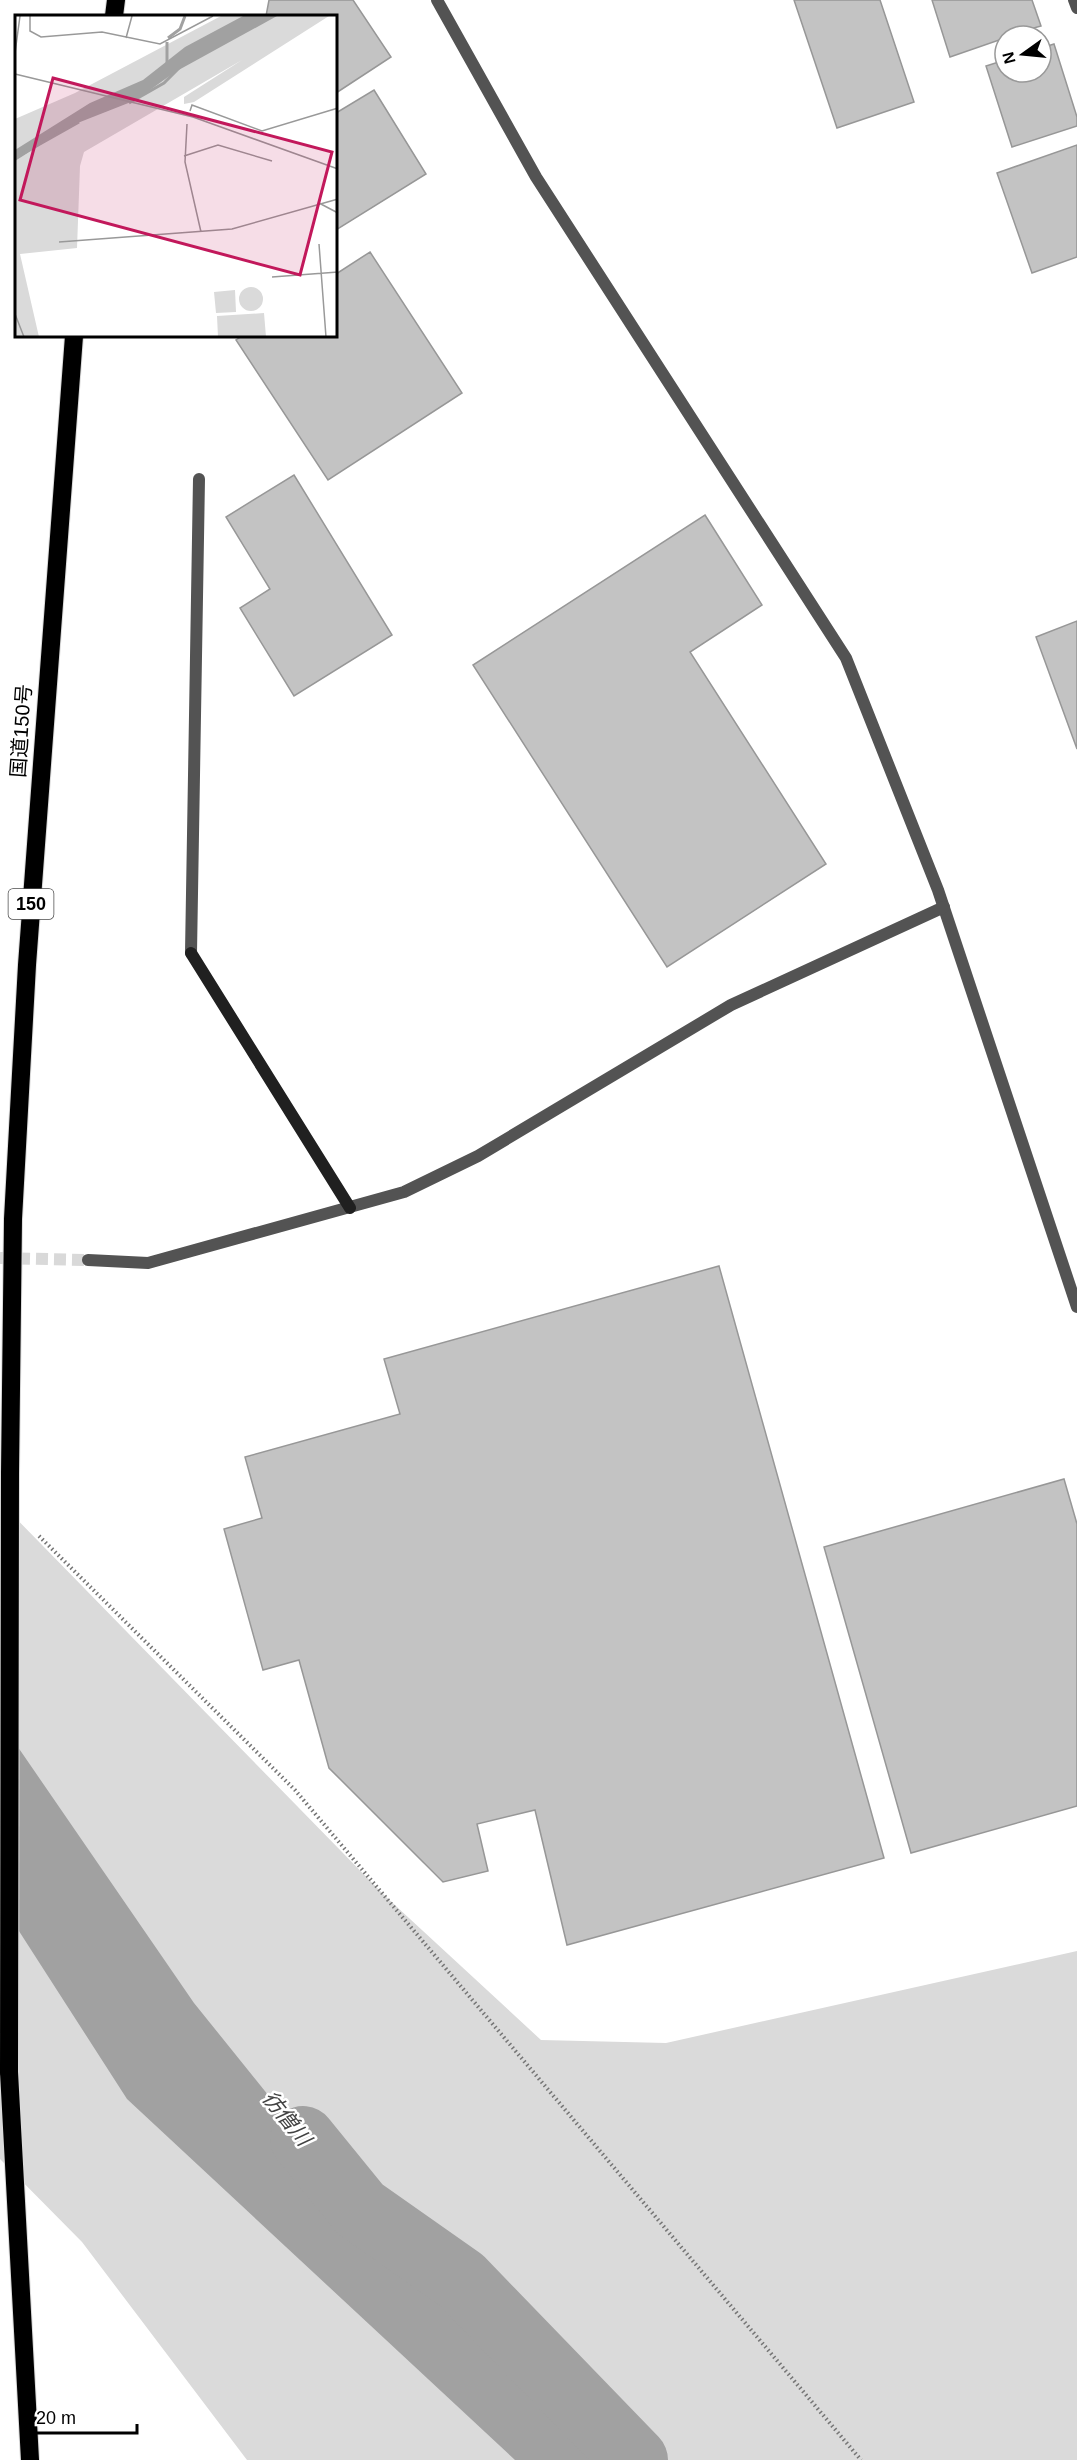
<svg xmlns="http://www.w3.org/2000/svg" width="1077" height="2460" viewBox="0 0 1077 2460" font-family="Helvetica,'Noto Sans JP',sans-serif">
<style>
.green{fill:#dadada}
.water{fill:#a1a1a1}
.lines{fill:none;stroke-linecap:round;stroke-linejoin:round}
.river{stroke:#a1a1a1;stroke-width:66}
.building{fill:#c3c3c3;stroke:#979797;stroke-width:1.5}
.street-tunnel{stroke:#d9d9d9;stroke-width:12;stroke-dasharray:12 6;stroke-linecap:butt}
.highway-casing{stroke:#dbdbdb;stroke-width:20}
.path{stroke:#757575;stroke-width:4;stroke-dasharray:1.5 3;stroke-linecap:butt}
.lane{stroke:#535353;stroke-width:12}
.street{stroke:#535353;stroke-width:12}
.secondary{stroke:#202020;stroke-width:12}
.highway{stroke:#000;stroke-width:18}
.highway-bridge-casing{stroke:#dbdbdb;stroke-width:20;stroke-linecap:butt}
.highway-bridge{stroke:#000;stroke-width:18}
.labels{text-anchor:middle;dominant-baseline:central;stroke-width:5;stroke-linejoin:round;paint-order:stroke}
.shield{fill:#fff;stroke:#4c4c4c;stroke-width:1.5}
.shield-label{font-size:18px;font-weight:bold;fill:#000}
.street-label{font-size:20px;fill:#000;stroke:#fff}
.water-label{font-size:21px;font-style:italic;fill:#424242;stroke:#fff}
.inset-river{fill:none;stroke:#a1a1a1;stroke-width:3}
.inset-road{fill:none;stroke:#999;stroke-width:1.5}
.view{fill:#c2185b;fill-opacity:0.15;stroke:#c2185b;stroke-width:3}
.inset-edge{fill:none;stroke:#000;stroke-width:3}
</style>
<rect width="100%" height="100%" fill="#fff"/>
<!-- green -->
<polygon class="green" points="0,1502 384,1895 541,2040 666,2043 1077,1951 1077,2460 247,2460 82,2242 0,2159"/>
<!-- water -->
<polygon class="water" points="0,1721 194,2003 360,2209 632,2460 515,2460 127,2099 17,1928 0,1909"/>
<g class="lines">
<!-- river -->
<polyline class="river" points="303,2139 360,2209 461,2280 635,2460"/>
</g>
<!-- building -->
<g class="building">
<polygon points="269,0 353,0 391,57 336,93 336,16 266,16"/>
<polygon points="794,0 880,0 914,102 837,128"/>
<polygon points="932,0 1032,0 1041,26 1005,36 1005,38 950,57"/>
<polygon points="1054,44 1077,117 1077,126 1012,147 986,66 1005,60 1005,72 1041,72 1041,48"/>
<polygon points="374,90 426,174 336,230 336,113"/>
<polygon points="1077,145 1077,257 1032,273 997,173"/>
<polygon points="370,252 462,393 328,480 236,340 242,336 336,336 336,274"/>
<polygon points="294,475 392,635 294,696 240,608 270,589 226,517"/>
<polygon points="705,515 762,605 690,652 826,864 667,967 473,665"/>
<polygon points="1077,621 1077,749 1036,637"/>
<polygon points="719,1266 884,1858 567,1945 535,1810 477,1824 488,1871 443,1882 329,1768 299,1660 263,1670 224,1529 262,1518 245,1457 400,1414 384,1359"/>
<polygon points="1064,1479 1077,1524 1077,1806 911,1853 824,1547"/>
</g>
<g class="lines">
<!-- street-tunnel -->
<polyline class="street-tunnel" points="0,1258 88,1260"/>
<defs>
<g id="highway">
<polyline points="114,16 116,0"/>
<polyline points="10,1474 13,1219 27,965 74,336"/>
<polyline points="9,2072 30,2460"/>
</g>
</defs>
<!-- highway casing -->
<use href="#highway" class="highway-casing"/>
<!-- path -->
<polyline class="path" points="39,1536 295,1790 861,2460"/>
<!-- lane -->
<polyline class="lane" points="1074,0 1077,8"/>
<!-- street -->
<g class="street">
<polyline points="437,0 536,177 846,658 938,890 1077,1307"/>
<polyline points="191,953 199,479"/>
<polyline points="88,1260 148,1263 404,1192 478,1156 731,1005 944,907"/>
</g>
<!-- secondary -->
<polyline class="secondary" points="191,953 350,1208"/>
<!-- highway -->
<use href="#highway" class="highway"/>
<defs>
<polyline id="highway-bridge" points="9,2072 10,1474"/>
</defs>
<!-- highway-bridge casing -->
<use href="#highway-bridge" class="highway-bridge-casing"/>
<!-- highway-bridge -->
<use href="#highway-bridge" class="highway-bridge"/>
</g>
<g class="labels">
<!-- shield labels -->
<rect class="shield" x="8.5" y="889" width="45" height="30" rx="4.5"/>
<g class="shield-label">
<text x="31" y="904">150</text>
</g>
<!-- street labels -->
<g class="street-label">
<text transform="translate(21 731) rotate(-86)">国道150号</text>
</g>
<!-- water labels -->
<g class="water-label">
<text transform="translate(287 2118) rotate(51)">彷僧川</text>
</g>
</g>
<!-- overview -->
<g transform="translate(15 15)">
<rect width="322" height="322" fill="#fff"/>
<path d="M206,1H314L179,87L169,89V82L227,45L69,137L65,151L62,233L5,239L24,322H0V104L60,78ZM224 284a12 12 0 1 1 24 0a12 12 0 1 1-24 0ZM220,275L221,297L201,298L199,277ZM249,298L251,322H203L202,301Z" fill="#dadada"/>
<path d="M228,1H262L160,57L121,85L55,111L0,146V135L75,88L128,65L170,32Z" fill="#a1a1a1"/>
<path class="inset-river" d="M153,23L165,14L170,1M152,50V27M114,88L149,68L167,50M0,143L64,107"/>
<path class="inset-road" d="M15,1V16L26,22L87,17L145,29L198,1M111,23L117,1M0,38L5,1M0,59L178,102L323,154M175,96L177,90L247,116L323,93M172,109L170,147L186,217M169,141L203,130L257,146M304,188L323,198M44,227L217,214L323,184M304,229L311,322M257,262L323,257M0,299L9,322"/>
<path class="view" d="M38,63L317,137L285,260L5,185Z"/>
<rect width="322" height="322" class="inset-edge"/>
</g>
<!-- north arrow -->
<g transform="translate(1023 54) rotate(255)"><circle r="28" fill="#ffffff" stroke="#999999" stroke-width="1.5"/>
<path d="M0-4.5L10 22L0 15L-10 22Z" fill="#000000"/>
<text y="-9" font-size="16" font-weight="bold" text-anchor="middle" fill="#000000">N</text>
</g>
<!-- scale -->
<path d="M27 2424v9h110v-9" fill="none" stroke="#000000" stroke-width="3"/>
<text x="36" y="2424" font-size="18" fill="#000000" stroke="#ffffff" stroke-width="4.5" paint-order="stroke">20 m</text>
</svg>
